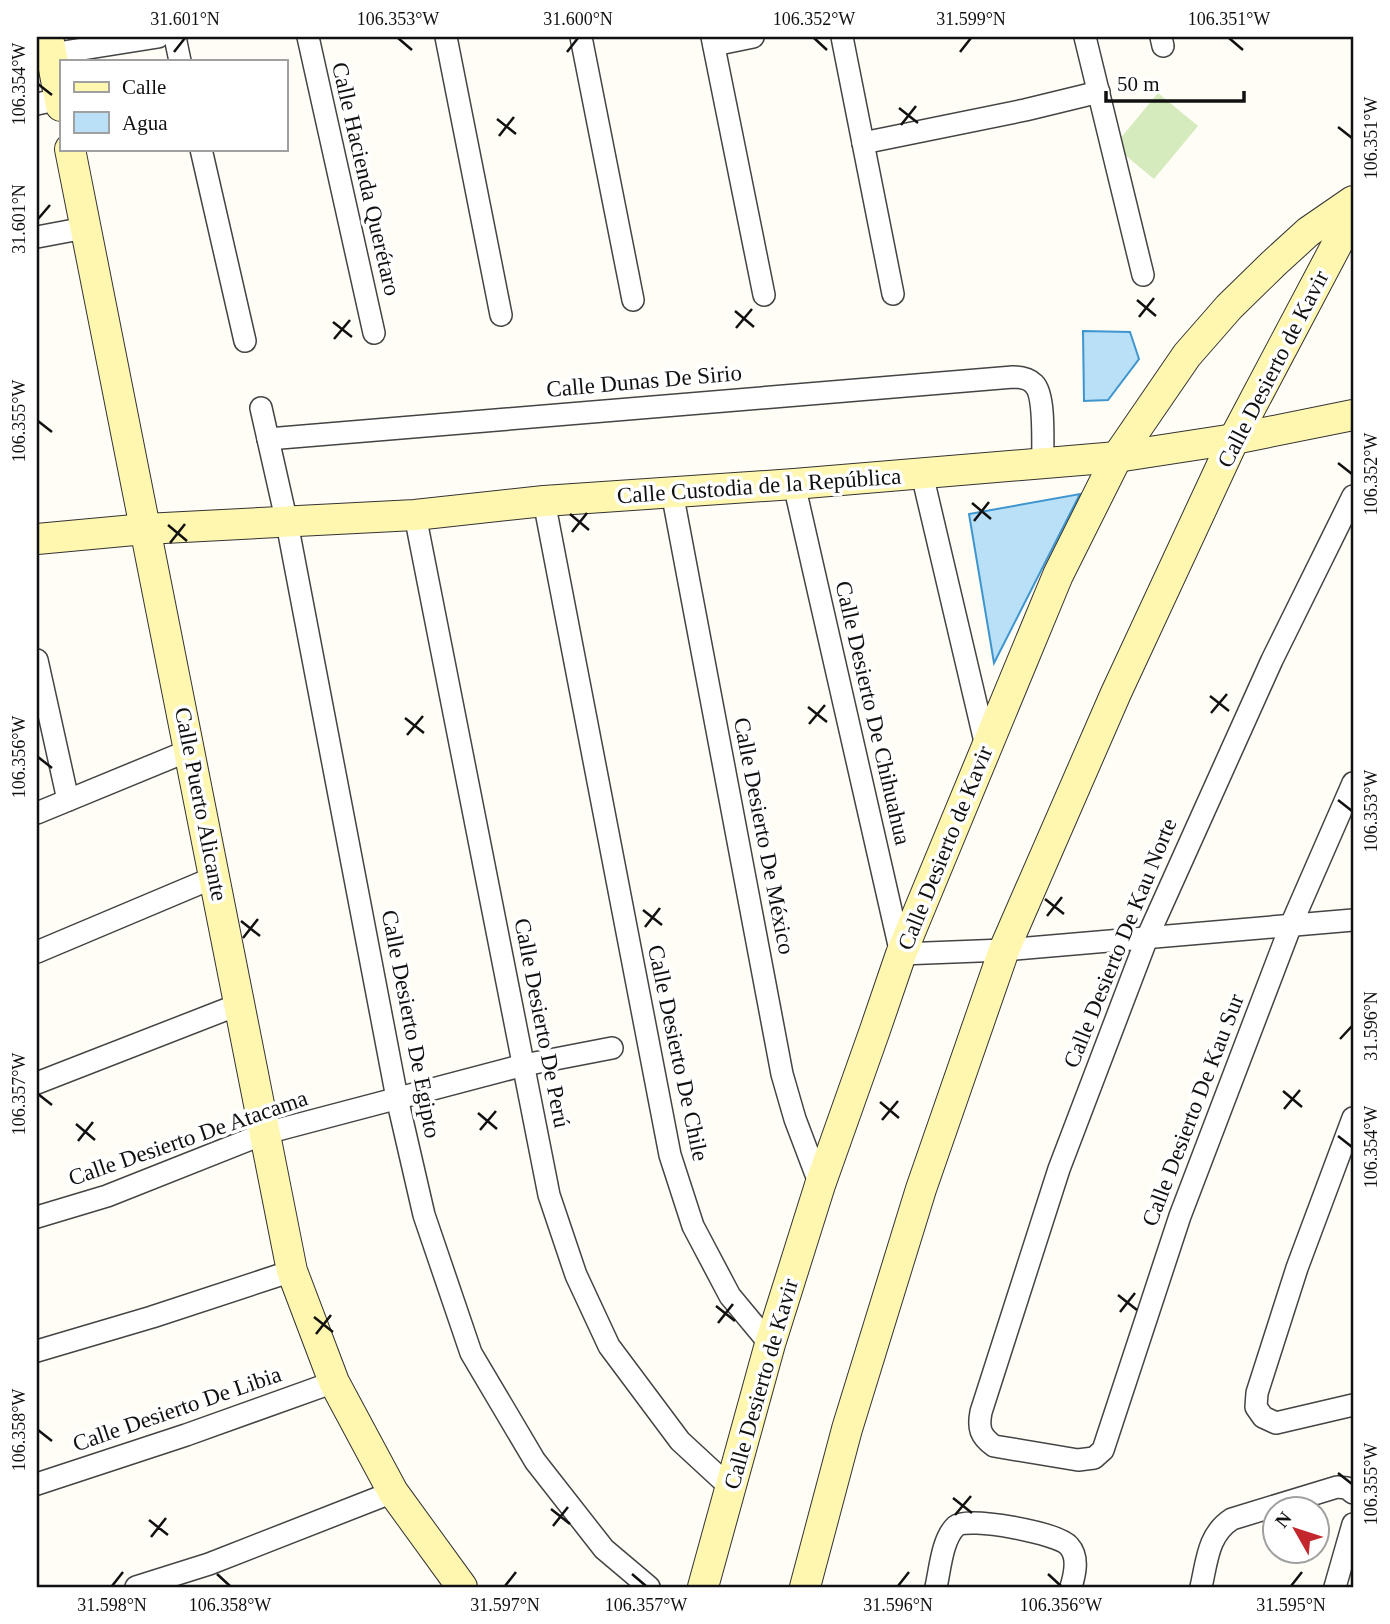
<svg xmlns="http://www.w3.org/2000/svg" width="1390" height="1624" viewBox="0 0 1390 1624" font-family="Georgia,serif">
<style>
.green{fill:#d5ebbd}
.water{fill:#b9e0f7;stroke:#3f96cf;stroke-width:2}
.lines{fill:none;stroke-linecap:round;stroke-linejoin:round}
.street-casing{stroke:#444;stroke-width:24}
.secondary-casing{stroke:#333;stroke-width:32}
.street{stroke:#fff;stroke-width:21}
.secondary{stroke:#fff6b0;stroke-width:30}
.ticks{fill:none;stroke:#111;stroke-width:2.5}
.labels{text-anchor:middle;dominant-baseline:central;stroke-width:7;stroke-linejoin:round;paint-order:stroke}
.street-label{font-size:23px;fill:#111;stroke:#fff}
.neatline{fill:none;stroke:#111;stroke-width:2.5}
.ticks-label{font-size:18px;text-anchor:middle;fill:#111}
</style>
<rect width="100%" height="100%" fill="#fffdf5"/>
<!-- green -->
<polygon class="green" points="1158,93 1198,126 1154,179 1114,146"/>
<!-- water -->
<g class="water">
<polygon points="1083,331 1130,332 1139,359 1108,400 1084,401"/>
<polygon points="1080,494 994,663 969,514"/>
</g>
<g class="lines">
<defs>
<g id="street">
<polyline points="175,37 180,61"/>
<polyline points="308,37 374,333"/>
<polyline points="446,37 501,315"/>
<polyline points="581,37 633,300"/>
<polyline points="712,37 764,295"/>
<polyline points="842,37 893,294"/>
<polyline points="1085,37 1143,275"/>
<polyline points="1161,37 1163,46"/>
<polyline points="714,45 753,37"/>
<polyline points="51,54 158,37"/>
<polyline points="37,104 60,99"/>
<polyline points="863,143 1025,110 1099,92"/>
<polyline points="201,149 245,341"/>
<polyline points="37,237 85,228"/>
<polyline points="261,408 287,523 397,1098 424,1215 471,1353 535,1461 604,1549 649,1587"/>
<path d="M268,439L1013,377C1021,377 1028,378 1034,384C1046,396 1042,446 1043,464"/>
<polyline points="922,474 986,746"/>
<polyline points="794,484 901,954 1004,950 1353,920"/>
<polyline points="672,492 782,1074 795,1119 820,1185"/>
<path d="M1353,496L1272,660L1147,938L1059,1169L981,1412C978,1428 980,1436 994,1446L1078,1460L1094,1458L1103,1450L1180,1216L1291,925L1353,783"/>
<polyline points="544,501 670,1155 693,1226 730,1296 770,1344"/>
<polyline points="415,515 549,1195 576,1275 609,1346 680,1441 732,1489"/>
<polyline points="37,660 68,800"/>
<polyline points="37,813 190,750"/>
<polyline points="37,952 215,877"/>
<polyline points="37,1083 240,1004"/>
<polyline points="1353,1118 1297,1268 1257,1393 1256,1407 1263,1417 1276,1423 1353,1405"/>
<polyline points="37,1217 107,1196 266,1133 524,1065 612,1048"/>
<polyline points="37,1351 152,1317 292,1271"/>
<polyline points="37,1484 186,1435 334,1382"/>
<polyline points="136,1587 209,1564 393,1492"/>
<path d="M936,1587C940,1570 942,1539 956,1526C967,1516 1059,1533 1069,1546C1079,1557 1075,1574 1071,1587"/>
<path d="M1201,1587C1207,1561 1208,1534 1232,1519L1337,1487L1347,1488L1353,1493"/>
<polyline points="1335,1587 1353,1524"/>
</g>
<g id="secondary">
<polyline points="48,37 61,106"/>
<polyline points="70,149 292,1271 334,1382 393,1492 462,1587"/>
<polyline points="37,539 145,529 415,515 544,501 794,484 1117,457 1234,439 1353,415"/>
<polyline points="703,1587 770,1344 820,1185 875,1030 901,954 1058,575 1117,457 1187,355 1229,307 1273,264 1308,232 1353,201"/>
<polyline points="805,1587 847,1429 921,1189 1004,950 1116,693 1234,439 1353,214"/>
</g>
</defs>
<!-- street casing -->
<use href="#street" class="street-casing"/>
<!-- secondary casing -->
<use href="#secondary" class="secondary-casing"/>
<!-- street -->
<use href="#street" class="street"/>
<!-- secondary -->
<use href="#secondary" class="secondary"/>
</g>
<!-- ticks -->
<path class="ticks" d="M398,38L412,50M814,38L827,50M1229,38L1243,50M174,52L185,38M567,52L578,38M960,52L971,38M38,84L52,95M899,108L918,123M497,119L516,134M901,125L916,106M1338,127L1352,138M499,136L514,117M38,219L50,205M1137,300L1156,316M735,311L754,327M1139,317L1154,298M333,322L352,337M736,328L752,309M334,339L350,320M38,421L52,432M1338,463L1352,474M972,503L991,519M570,514L589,530M974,521L989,502M168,525L187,541M572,532L587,513M170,543L185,524M1210,696L1229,711M808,707L827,722M1211,713L1227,694M405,718L424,733M809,724L825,705M407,735L423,716M38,757L52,768M1338,800L1352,811M1045,899L1064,914M643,910L662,925M1047,916L1062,897M241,921L260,936M645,927L660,908M243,938L258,919M1340,1039L1352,1026M1283,1091L1302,1107M38,1094L52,1105M880,1102L899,1118M1284,1109L1300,1090M478,1113L497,1129M882,1120L898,1101M76,1124L95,1140M480,1130L496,1111M1338,1136L1352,1147M78,1141L93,1122M1118,1295L1137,1310M716,1306L735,1321M1120,1312L1135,1293M314,1317L333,1332M718,1323L733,1304M316,1334L331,1315M38,1430L52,1441M1338,1473L1352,1484M953,1498L972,1513M551,1509L570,1524M955,1515L971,1496M149,1520L168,1535M553,1526L568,1507M151,1537L166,1518M217,1574L230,1586M632,1574L646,1586M1048,1574L1061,1586M112,1586L123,1572M505,1586L516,1572M898,1586L909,1572M1291,1586L1302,1572"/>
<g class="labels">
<!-- street labels -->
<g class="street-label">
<text transform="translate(366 179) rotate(77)">Calle Hacienda Querétaro</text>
<text transform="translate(1273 369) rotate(-63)">Calle Desierto de Kavir</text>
<text transform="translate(644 381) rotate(-5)">Calle Dunas De Sirio</text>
<text transform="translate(759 486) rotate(-4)">Calle Custodia de la República</text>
<text transform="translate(873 713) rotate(77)">Calle Desierto De Chihuahua</text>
<text transform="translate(201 804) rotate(79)">Calle Puerto Alicante</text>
<text transform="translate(764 836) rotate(79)">Calle Desierto De México</text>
<text transform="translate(945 848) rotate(-68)">Calle Desierto de Kavir</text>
<text transform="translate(1120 943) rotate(-68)">Calle Desierto De Kau Norte</text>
<text transform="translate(542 1023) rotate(79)">Calle Desierto De Perú</text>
<text transform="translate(411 1024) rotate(79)">Calle Desierto De Egipto</text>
<text transform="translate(678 1053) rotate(78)">Calle Desierto De Chile</text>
<text transform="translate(1193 1110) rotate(-69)">Calle Desierto De Kau Sur</text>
<text transform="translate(188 1138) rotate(-19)">Calle Desierto De Atacama</text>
<text transform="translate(761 1384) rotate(-74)">Calle Desierto de Kavir</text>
<text transform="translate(177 1409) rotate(-19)">Calle Desierto De Libia</text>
</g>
</g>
<!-- border -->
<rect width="1390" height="1624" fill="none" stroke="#ffffff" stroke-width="77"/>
<!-- legend -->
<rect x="60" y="60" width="228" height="91" fill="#ffffff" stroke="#a0a0a0" stroke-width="2"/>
<rect x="74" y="82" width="35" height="10" fill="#fff6b0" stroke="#a0a0a0" stroke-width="2"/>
<text x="122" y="94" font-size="21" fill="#111111">Calle</text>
<rect x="74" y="112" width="35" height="21" fill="#b9e0f7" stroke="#a0a0a0" stroke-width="2"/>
<text x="122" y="130" font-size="21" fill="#111111">Agua</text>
<!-- north arrow -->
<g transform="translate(1296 1530) rotate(309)"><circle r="33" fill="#ffffff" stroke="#a0a0a0" stroke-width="2"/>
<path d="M0-5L12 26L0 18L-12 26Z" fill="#c4262e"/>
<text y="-10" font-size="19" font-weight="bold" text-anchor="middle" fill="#111111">N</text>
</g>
<!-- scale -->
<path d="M1106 91v10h138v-10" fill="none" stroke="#111111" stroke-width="3.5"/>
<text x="1117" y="91" font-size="21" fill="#111111" stroke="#ffffff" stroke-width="5" paint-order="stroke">50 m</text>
<rect x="38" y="38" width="1314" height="1548" class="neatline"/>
<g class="ticks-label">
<text x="185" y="25">31.601°N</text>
<text x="398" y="25">106.353°W</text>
<text x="578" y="25">31.600°N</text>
<text x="814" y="25">106.352°W</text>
<text x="971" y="25">31.599°N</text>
<text x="1229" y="25">106.351°W</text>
<text transform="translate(19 84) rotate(-90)" y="6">106.354°W</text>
<text transform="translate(1371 138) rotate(-90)" y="6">106.351°W</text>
<text transform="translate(19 219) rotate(-90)" y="6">31.601°N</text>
<text transform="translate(19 421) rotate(-90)" y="6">106.355°W</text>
<text transform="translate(1371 474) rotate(-90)" y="6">106.352°W</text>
<text transform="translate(19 757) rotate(-90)" y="6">106.356°W</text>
<text transform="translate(1371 811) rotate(-90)" y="6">106.353°W</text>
<text transform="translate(1371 1026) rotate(-90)" y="6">31.596°N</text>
<text transform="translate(19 1094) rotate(-90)" y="6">106.357°W</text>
<text transform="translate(1371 1147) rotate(-90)" y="6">106.354°W</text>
<text transform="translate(19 1430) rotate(-90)" y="6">106.358°W</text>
<text transform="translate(1371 1484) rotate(-90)" y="6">106.355°W</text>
<text x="112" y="1611">31.598°N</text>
<text x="230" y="1611">106.358°W</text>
<text x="505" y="1611">31.597°N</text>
<text x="646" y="1611">106.357°W</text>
<text x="898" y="1611">31.596°N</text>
<text x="1061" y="1611">106.356°W</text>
<text x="1291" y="1611">31.595°N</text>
</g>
</svg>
